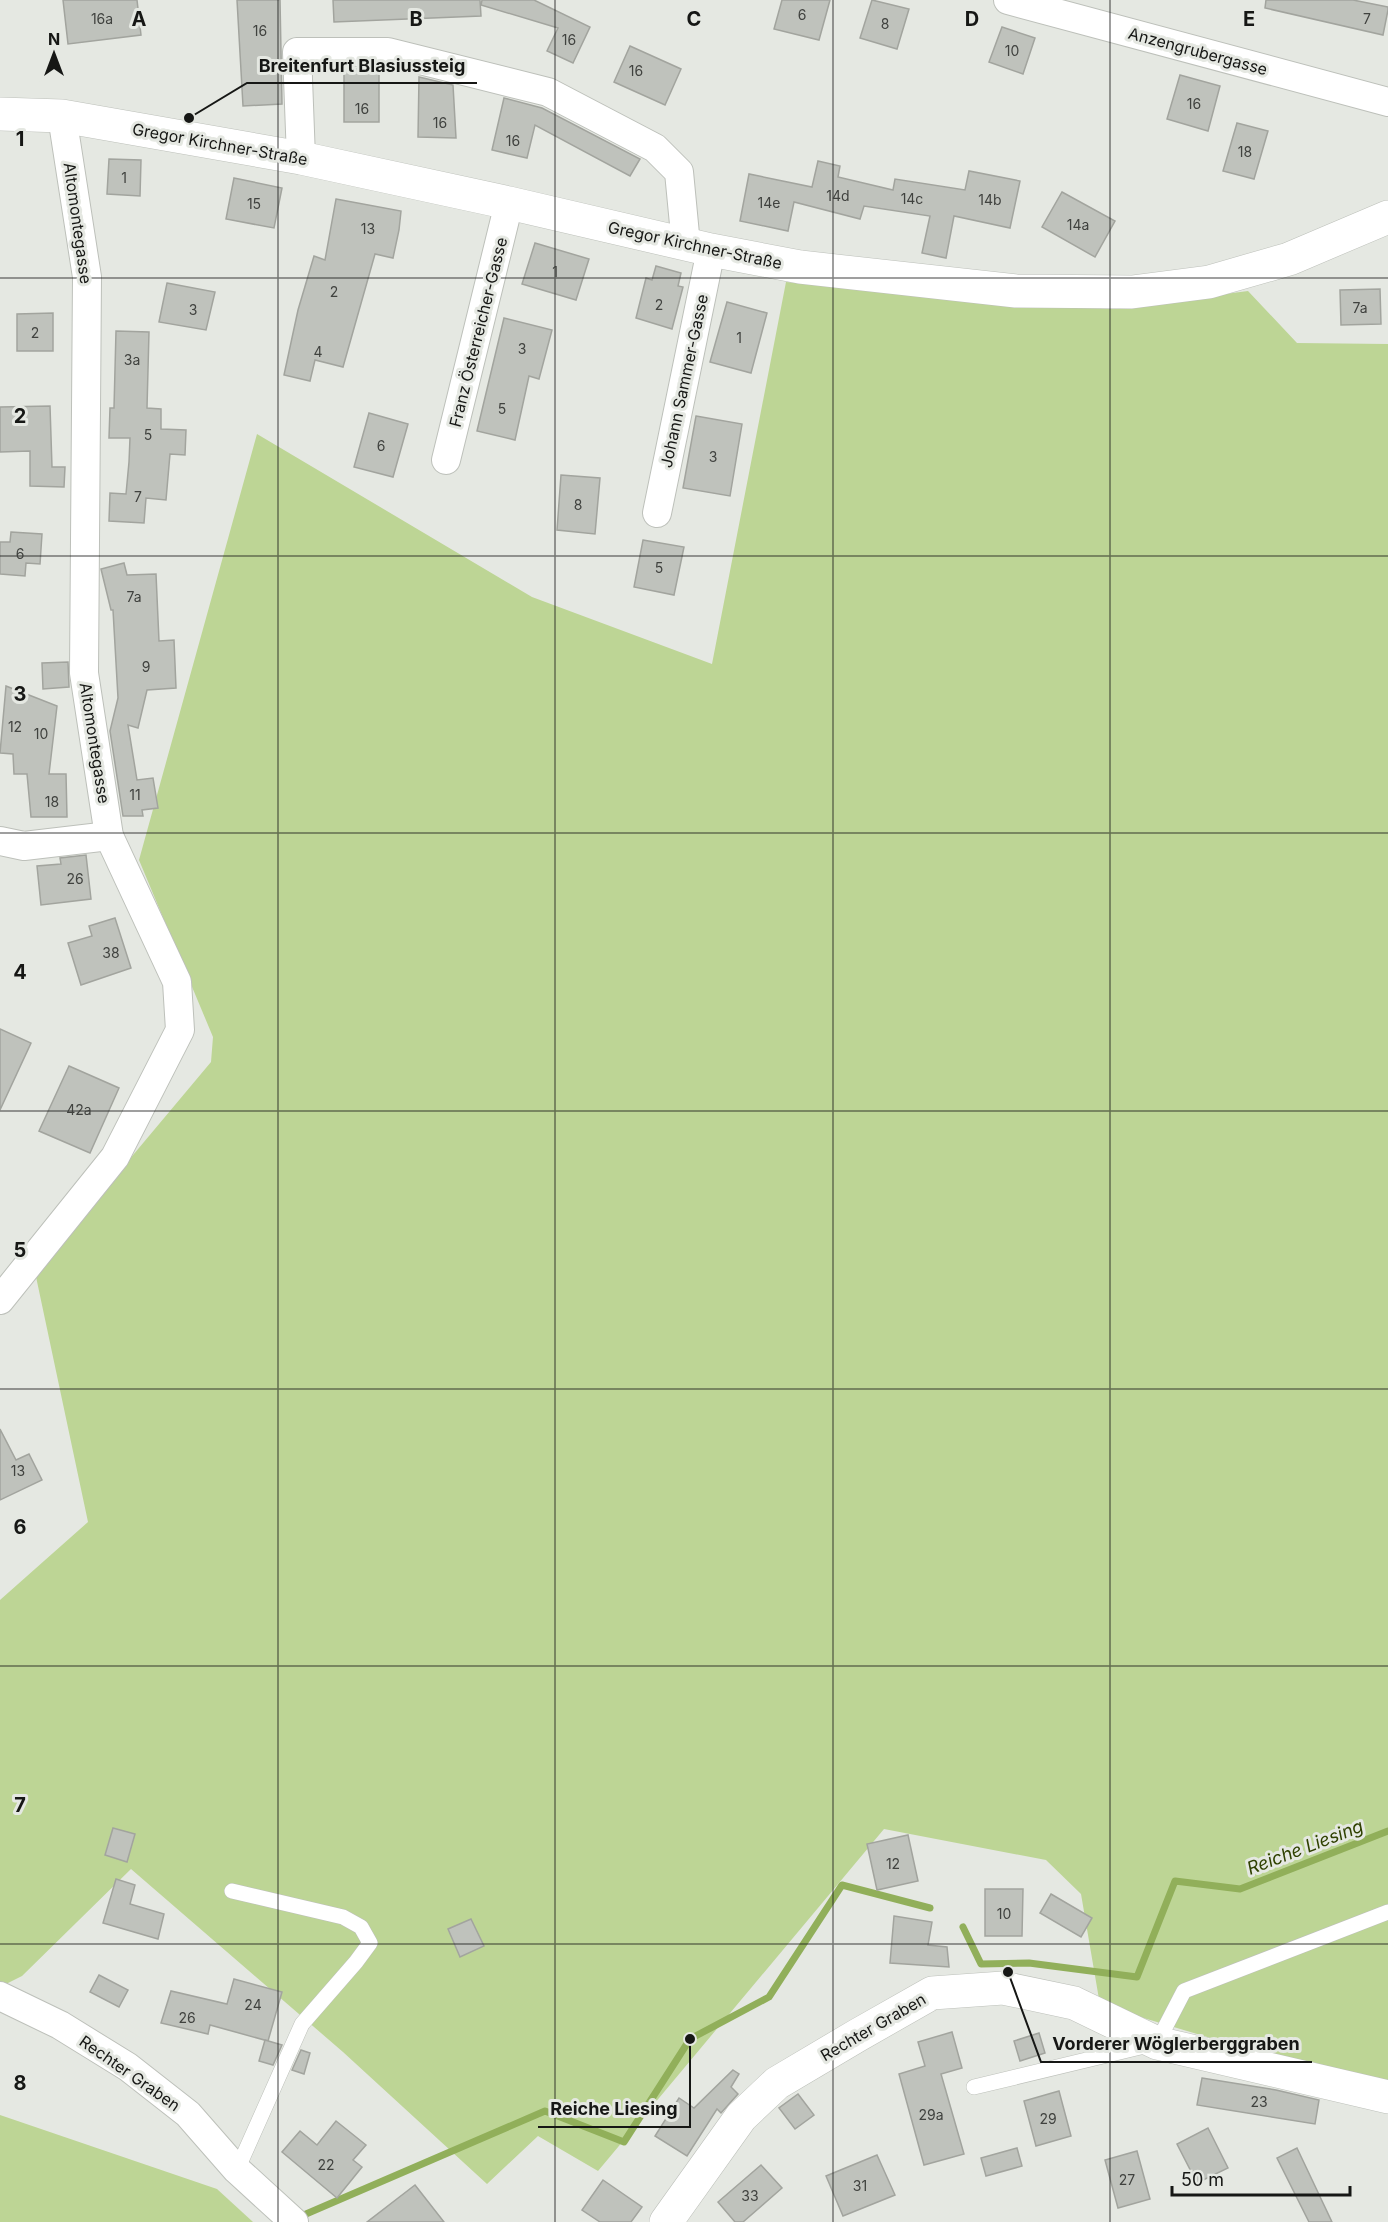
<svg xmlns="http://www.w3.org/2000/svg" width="1388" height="2222" viewBox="0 0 1388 2222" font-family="Inter,sans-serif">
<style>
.green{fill:#bdd595}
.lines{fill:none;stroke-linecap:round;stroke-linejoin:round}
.stream{stroke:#91af5a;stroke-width:7}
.building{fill:#bfc2bc;stroke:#a2a49e;stroke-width:1.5}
.service-casing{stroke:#bdc0ba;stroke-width:16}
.minor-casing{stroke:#bdc0ba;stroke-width:30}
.tertiary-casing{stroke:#bdc0ba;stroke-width:34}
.service{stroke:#fff;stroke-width:15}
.minor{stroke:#fff;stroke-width:28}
.tertiary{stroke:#fff;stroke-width:33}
.grid{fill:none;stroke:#161715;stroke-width:1.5;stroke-opacity:0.55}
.labels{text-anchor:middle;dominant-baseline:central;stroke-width:6;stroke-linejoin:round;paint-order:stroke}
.number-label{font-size:14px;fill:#40423f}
.street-label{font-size:16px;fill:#161715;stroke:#e5e8e2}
.water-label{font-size:18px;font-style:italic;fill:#2f4100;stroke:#e5e8e2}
.grid-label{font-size:20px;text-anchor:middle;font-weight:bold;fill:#161715;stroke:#e5e8e2;stroke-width:6;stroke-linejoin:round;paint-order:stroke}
.leader{fill:none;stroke:#161715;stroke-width:2}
.callout-dot{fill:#161715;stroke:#e5e8e2;stroke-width:2}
.callout-label{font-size:18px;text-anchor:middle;font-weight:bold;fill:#161715;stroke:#e5e8e2;stroke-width:6;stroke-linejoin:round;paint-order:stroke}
</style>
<rect width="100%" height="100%" fill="#e5e8e2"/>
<!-- green -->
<g class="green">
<polygon points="786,282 1112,309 1248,291 1297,343 1388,344 1388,2091 1100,2005 1081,1894 1046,1860 884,1829 598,2171 538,2136 487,2184 343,2052 131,1869 22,1976 0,1987 0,1600 88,1522 35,1272 211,1062 213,1037 139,860 257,434 532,597 712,664"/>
<polygon points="0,2115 217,2189 253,2222 0,2222"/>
</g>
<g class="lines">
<!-- stream -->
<g class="stream">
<polyline points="963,1927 981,1964 1029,1963 1137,1977 1175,1881 1240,1889 1388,1831"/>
<polyline points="306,2214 545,2111 624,2142 690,2039 769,1997 842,1885 930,1908"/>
</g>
</g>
<!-- building -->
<g class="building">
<polygon points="63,0 137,0 141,35 68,44"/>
<polygon points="237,0 280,0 282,104 243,106"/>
<polygon points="333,0 480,0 481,16 334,22"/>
<polygon points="482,0 534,0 590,27 573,63 547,51 558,28 481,5"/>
<polygon points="782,0 830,0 819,40 774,29"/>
<polygon points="872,0 909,9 897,49 860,38"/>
<polygon points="1266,0 1353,0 1388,7 1388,10 1383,35 1265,8"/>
<polygon points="1002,27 1035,38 1023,74 989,62"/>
<polygon points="630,46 681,69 665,105 614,82"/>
<rect x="344" y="69" width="35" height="53"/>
<polygon points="1180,75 1220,86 1208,131 1167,119"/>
<polygon points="419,77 453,85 456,138 418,137"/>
<polygon points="504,98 542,108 640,159 630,176 535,125 527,158 492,150"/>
<polygon points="1237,123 1268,131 1254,179 1223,171"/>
<polygon points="109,159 141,160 140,196 107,194"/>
<polygon points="818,161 840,166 838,177 893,190 895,179 965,190 969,171 1020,181 1010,228 954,216 946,258 922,253 930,216 864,206 860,219 794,202 788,231 740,221 749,174 812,187"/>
<polygon points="234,178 282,188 274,228 226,219"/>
<polygon points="1062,192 1115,221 1095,257 1042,227"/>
<polygon points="336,199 401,211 399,230 393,258 375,254 343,367 315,360 310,381 284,375 298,310 314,256 325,260"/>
<polygon points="535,243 589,259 576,300 522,284"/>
<polygon points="656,266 681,273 678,286 683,287 672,329 636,318 646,278 652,280"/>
<polygon points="167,283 215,292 206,330 159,322"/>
<polygon points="1380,289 1381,324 1341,325 1340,290"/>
<polygon points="727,302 767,313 751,373 710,362"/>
<polygon points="53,313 53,351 17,351 17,314"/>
<polygon points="504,318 552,330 539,379 529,376 515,440 477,431"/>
<polygon points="116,331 149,332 147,408 161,409 161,429 186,430 185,455 170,454 166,500 146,498 144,523 109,521 110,493 126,494 129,462 130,438 109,438 110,408 114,408"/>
<polygon points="50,406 52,467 65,467 64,487 30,486 30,451 0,452 0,407"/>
<polygon points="369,413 408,424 393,477 354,467"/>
<polygon points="696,416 742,424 730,496 683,488"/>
<polygon points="561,475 600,478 595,534 557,530"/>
<polygon points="11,532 42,534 40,564 26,563 25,576 0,574 0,542 10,542"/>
<polygon points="643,540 684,547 674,595 634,587"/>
<polygon points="124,563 127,575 156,574 159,641 174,640 176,688 147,690 138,728 128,725 137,780 153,778 158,808 142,810 143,816 123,816 110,731 118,698 113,610 111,610 101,569"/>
<polygon points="68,662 69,687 43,689 42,663"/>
<polygon points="6,686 57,706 49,774 66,774 67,817 31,817 27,774 14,774 13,754 0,753"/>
<polygon points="86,855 91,899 41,905 37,866 61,864 60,858"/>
<polygon points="115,918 131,968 81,985 68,943 92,936 89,926"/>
<polygon points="0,1029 31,1043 0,1110"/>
<polygon points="69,1066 119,1088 90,1153 39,1131"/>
<polygon points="0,1429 16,1460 29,1454 42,1480 0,1500"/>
<polygon points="113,1828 135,1834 127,1862 105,1855"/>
<polygon points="908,1835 918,1881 877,1890 867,1844"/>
<polygon points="116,1879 135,1885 130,1904 164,1914 158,1939 103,1923"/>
<polygon points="985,1889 1023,1889 1022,1936 985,1936"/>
<polygon points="1051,1894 1092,1918 1081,1937 1040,1913"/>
<polygon points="894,1916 932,1922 928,1945 947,1947 949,1967 890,1963"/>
<polygon points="471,1919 484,1946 460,1957 448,1929"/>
<polygon points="99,1975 128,1990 119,2007 90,1992"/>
<polygon points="234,1979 282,1992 268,2041 210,2025 208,2034 161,2023 171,1991 227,2004"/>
<polygon points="952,2032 962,2068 941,2074 964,2154 924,2165 899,2074 925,2066 918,2042"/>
<polygon points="1039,2033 1045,2053 1020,2061 1014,2041"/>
<polygon points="265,2040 282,2045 273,2065 259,2061"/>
<polygon points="301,2050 310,2053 304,2074 292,2070"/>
<polygon points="733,2070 739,2074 731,2087 738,2094 721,2113 717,2109 687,2156 655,2136 679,2098 694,2108"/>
<polygon points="1202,2078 1276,2090 1319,2100 1315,2124 1197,2105"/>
<polygon points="1059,2091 1071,2136 1036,2146 1024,2101"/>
<polygon points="798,2094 814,2115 795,2129 779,2108"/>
<polygon points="336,2121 366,2145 353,2160 362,2167 337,2198 282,2152 300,2131 317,2145"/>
<polygon points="1208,2128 1228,2168 1197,2183 1177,2144"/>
<polygon points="1017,2148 1022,2166 986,2176 981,2158"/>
<polygon points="1297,2148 1332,2222 1309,2222 1277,2158"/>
<polygon points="1137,2151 1150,2199 1118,2208 1105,2160"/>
<polygon points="877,2155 895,2195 843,2216 826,2176"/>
<polygon points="761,2165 782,2188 743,2222 735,2222 718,2202"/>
<polygon points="603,2180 642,2207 631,2222 600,2222 582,2210"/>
<polygon points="415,2185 444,2222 367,2222"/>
</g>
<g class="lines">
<defs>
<g id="service">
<polyline points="232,1891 343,1917 361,1927 370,1943 356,1962 302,2024 237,2170"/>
<polyline points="974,2087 1157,2043 1184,1991 1388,1912"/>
</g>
<g id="minor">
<polyline points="1008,0 1388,102"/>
<polyline points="301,158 297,52 388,52 548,92 655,148 679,172 686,245"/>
<polyline points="446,460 509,203"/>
<polyline points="657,513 711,250"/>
<polyline points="0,841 24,846 109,836"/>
<polyline points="0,1300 115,1157 180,1030 177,982 109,836 84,673 87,277 62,116"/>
<polyline points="0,1996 60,2025 128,2067 188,2114 237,2170 294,2222"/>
</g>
<g id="tertiary">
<polyline points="0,114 62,116 301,158 509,203 711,250 800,267 1016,291 1132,292 1209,282 1289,259 1388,217"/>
<polyline points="666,2222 741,2117 777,2083 858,2035 932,1993 1003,1988 1074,2003 1157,2043 1388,2097"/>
</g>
</defs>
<!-- service casing -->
<use href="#service" class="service-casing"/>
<!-- minor casing -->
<use href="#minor" class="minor-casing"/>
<!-- tertiary casing -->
<use href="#tertiary" class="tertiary-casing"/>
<!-- service -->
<use href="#service" class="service"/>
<!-- minor -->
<use href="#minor" class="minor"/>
<!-- tertiary -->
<use href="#tertiary" class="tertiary"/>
</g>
<!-- grid -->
<path class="grid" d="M278,0V2222M555,0V2222M833,0V2222M1110,0V2222M0,278H1388M0,556H1388M0,833H1388M0,1111H1388M0,1389H1388M0,1666H1388M0,1944H1388"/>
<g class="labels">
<!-- number labels -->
<g class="number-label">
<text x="802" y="14">6</text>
<text x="102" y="18">16a</text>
<text x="1367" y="18">7</text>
<text x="885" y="23">8</text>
<text x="260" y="30">16</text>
<text x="569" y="39">16</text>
<text x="1012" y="50">10</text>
<text x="636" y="70">16</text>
<text x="1194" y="103">16</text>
<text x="362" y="108">16</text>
<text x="440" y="122">16</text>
<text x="513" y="140">16</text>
<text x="1245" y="151">18</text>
<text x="124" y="177">1</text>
<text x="838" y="195">14d</text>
<text x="912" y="198">14c</text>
<text x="990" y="199">14b</text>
<text x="769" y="202">14e</text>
<text x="254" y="203">15</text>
<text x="1078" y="224">14a</text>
<text x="368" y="228">13</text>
<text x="555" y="271">1</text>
<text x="334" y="291">2</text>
<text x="659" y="304">2</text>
<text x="1360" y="307">7a</text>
<text x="193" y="309">3</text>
<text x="35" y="332">2</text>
<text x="739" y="337">1</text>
<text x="522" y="348">3</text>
<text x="318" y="351">4</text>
<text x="132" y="359">3a</text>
<text x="502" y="408">5</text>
<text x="148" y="434">5</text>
<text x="381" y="445">6</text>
<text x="713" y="456">3</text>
<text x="138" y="496">7</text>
<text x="578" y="504">8</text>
<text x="20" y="553">6</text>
<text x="659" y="567">5</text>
<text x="134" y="596">7a</text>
<text x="146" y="666">9</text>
<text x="15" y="726">12</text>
<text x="41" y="733">10</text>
<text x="135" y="794">11</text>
<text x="52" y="801">18</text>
<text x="75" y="878">26</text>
<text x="111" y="952">38</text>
<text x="79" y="1109">42a</text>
<text x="18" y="1470">13</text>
<text x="893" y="1863">12</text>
<text x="1004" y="1913">10</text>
<text x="253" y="2004">24</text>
<text x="187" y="2017">26</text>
<text x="1259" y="2101">23</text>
<text x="931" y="2114">29a</text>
<text x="1048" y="2118">29</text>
<text x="326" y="2164">22</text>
<text x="1127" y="2179">27</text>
<text x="860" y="2185">31</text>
<text x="750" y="2195">33</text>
</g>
<!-- street labels -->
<g class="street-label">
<text transform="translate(1198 51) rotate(15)">Anzengrubergasse</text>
<text transform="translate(220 144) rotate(10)">Gregor Kirchner-Straße</text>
<text transform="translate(78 223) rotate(82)">Altomontegasse</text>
<text transform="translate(695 245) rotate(12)">Gregor Kirchner-Straße</text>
<text transform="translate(478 332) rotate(-76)">Franz Österreicher-Gasse</text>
<text transform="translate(684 381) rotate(-78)">Johann Sammer-Gasse</text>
<text transform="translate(95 743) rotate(81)">Altomontegasse</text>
<text transform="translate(873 2027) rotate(-30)">Rechter Graben</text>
<text transform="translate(130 2073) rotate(35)">Rechter Graben</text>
</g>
<!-- water labels -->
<g class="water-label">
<text transform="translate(1305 1847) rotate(-21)">Reiche Liesing</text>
</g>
</g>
<g class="grid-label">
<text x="139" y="26">A</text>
<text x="416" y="26">B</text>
<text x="694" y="26">C</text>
<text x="972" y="26">D</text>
<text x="1249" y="26">E</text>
<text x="20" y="146">1</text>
<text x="20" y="423">2</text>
<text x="20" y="701">3</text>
<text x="20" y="979">4</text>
<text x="20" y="1257">5</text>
<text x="20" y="1534">6</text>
<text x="20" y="1812">7</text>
<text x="20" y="2090">8</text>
</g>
<!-- callouts -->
<path class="leader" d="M189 118L247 83H477M1008 1972L1041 2062H1312M690 2039L690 2127H538"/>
<g class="callout-dot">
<circle cx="189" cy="118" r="6"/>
<circle cx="1008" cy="1972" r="6"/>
<circle cx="690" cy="2039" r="6"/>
</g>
<g class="callout-label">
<text x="362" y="72">Breitenfurt Blasiussteig</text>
<text x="1176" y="2050">Vorderer Wöglerberggraben</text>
<text x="614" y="2115">Reiche Liesing</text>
</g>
<!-- north arrow -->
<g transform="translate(54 54)" stroke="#e5e8e2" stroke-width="4.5" paint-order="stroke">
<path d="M0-4.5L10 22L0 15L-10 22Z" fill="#161715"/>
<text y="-9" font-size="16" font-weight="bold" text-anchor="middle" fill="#161715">N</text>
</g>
<!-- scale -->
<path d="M1172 2186v9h178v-9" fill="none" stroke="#161715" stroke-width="3"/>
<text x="1181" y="2186" font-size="18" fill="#161715" stroke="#e5e8e2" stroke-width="4.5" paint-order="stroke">50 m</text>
</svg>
